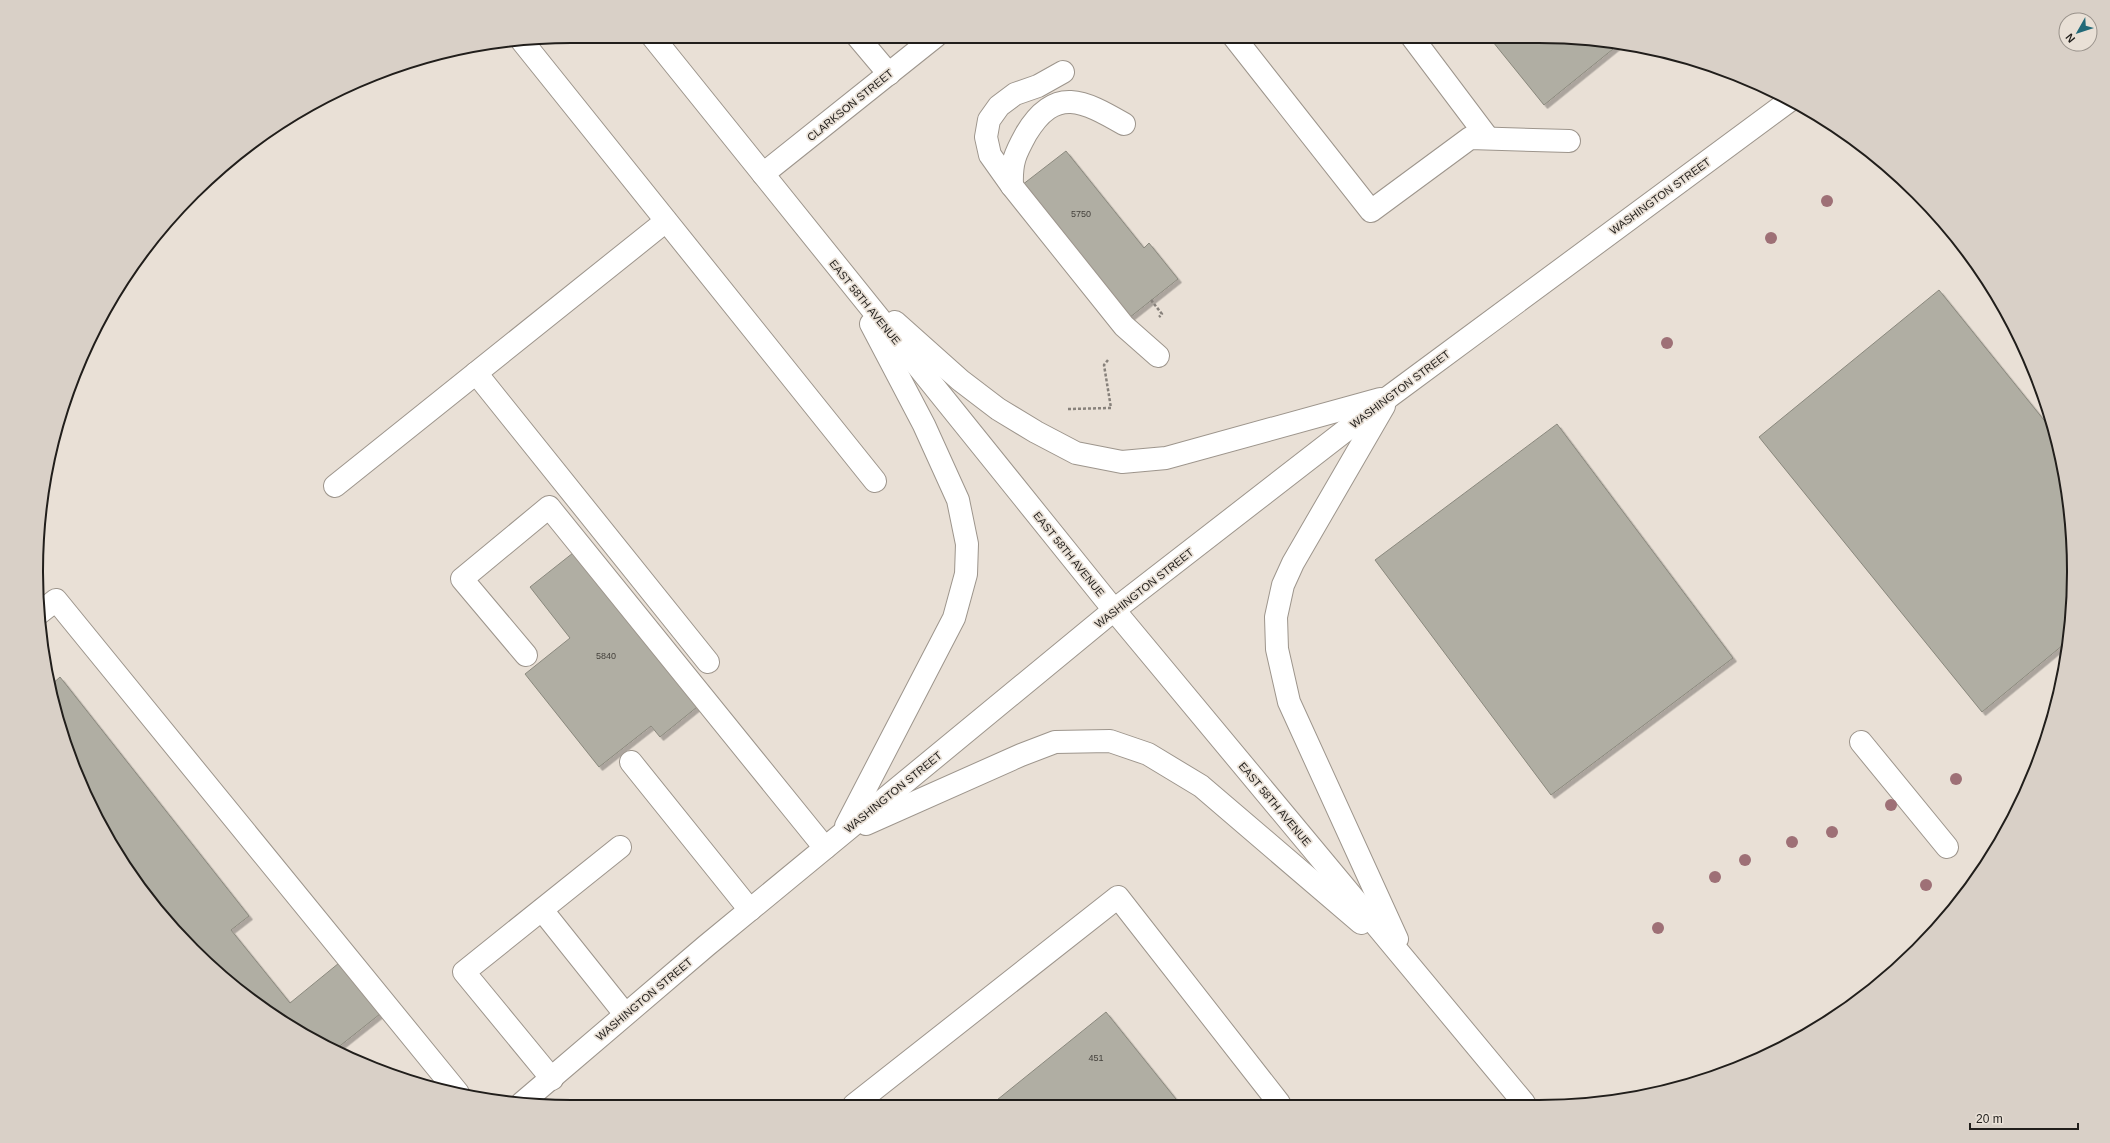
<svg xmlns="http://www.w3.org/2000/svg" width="2110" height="1143" viewBox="0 0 2110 1143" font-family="Arial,sans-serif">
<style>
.building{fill:#b0aea3;stroke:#8b897e;filter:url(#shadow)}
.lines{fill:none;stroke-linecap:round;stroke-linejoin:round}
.minor-casing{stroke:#9d958c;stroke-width:24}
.major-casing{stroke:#9d958c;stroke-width:24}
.path{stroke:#87817b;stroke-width:2.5;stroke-dasharray:3 2;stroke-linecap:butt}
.minor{stroke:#fff;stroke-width:22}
.major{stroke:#fff;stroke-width:22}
.tree{fill:#9e7076}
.labels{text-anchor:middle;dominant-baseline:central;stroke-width:3.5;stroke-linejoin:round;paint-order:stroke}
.number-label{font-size:9px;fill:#45423d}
.street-label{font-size:11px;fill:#211e1b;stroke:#e9e0d6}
.rim{fill:none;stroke:#211e1b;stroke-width:2}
</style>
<defs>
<filter id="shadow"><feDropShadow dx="3.5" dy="3.5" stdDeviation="0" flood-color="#0004"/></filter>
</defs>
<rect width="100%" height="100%" fill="#e9e0d6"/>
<!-- building -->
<g class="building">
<polygon points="1489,37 1573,37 1618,45 1544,105"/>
<polygon points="1066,151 1144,248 1149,243 1178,279 1129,318 1022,185"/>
<polygon points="1939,290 2056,435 2073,536 2069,640 1982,712 1759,437"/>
<polygon points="1557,424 1733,658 1551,795 1375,560"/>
<polygon points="578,549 702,703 660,737 651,726 599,767 525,674 570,638 530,587"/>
<polygon points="60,677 249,916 231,930 290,1003 339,963 380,1014 336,1049 304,1035 245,996 177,932 125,867 77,777 54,710 50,686"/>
<polygon points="1106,1012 1180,1104 992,1104"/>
</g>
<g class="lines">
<defs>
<g id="minor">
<polyline points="857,36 889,74"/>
<polyline points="1234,37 1371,211 1470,138 1569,141"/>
<polyline points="1412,37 1488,138"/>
<polyline points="522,41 875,481"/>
<polyline points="1063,72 1038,86 1015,94 999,106 989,120 986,137 990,155 1012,186 1124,326 1158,356"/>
<polyline points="763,174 936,36"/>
<path d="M1012,186C1011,162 1015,154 1026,134C1055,85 1084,101 1124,124"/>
<polyline points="476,373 708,662"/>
<polyline points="335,486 666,221"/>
<polyline points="38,614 56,600 458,1093"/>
<polyline points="526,655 462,579 549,507 825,848"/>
<polyline points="1861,742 1947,847"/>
<polyline points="631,762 750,910"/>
<polyline points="542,910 625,1014"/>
<polyline points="552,1079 464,972 620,847"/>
<polyline points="854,1105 1118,897 1279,1103"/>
</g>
<g id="major">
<polyline points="652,36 1114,610 1524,1103"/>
<polyline points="895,322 960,380 998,409 1036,432 1076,453 1122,462 1166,458 1380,399"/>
<polyline points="1384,406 1293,563 1283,585 1276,617 1277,649 1289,702 1397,939"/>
<polyline points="866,824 1021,755 1055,742 1110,741 1148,754 1201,786 1361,923"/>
<polyline points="846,826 954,618 966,574 967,544 958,500 924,425 871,324"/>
<polyline points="522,1103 706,946 1114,610 1390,396 1789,101"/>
</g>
</defs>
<!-- minor casing -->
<use href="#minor" class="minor-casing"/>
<!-- major casing -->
<use href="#major" class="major-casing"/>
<!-- path -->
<g class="path">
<polyline points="1151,300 1162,314 1159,317"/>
<polyline points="1068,409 1111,408 1104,365 1108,360"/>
</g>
<!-- minor -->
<use href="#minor" class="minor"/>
<!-- major -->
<use href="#major" class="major"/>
</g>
<!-- trees -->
<g class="tree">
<circle cx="1827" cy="201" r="6"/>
<circle cx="1771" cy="238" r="6"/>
<circle cx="1667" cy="343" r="6"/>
<circle cx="1956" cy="779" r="6"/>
<circle cx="1891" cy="805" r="6"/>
<circle cx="1832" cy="832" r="6"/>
<circle cx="1792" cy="842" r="6"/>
<circle cx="1745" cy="860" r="6"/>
<circle cx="1715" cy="877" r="6"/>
<circle cx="1926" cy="885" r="6"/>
<circle cx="1658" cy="928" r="6"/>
</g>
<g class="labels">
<!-- number labels -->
<g class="number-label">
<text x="1081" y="214">5750</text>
<text x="606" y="656">5840</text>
<text x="1096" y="1058">451</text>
</g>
<!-- street labels -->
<g class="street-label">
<text transform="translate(850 105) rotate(-39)">CLARKSON STREET</text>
<text transform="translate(1660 196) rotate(-36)">WASHINGTON STREET</text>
<text transform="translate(865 302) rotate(51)">EAST 58TH AVENUE</text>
<text transform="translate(1400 389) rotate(-37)">WASHINGTON STREET</text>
<text transform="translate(1069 554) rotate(51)">EAST 58TH AVENUE</text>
<text transform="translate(1144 588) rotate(-38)">WASHINGTON STREET</text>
<text transform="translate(893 792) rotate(-39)">WASHINGTON STREET</text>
<text transform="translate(1275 804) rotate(50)">EAST 58TH AVENUE</text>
<text transform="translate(644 999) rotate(-40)">WASHINGTON STREET</text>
</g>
</g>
<!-- crop -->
<path d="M0 0H2110V1143H0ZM571 43H1539A528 528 0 0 1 2067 571V572A528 528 0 0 1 1539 1100H571A528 528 0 0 1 43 572V571A528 528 0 0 1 571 43Z" fill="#d9d0c7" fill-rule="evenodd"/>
<path class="rim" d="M571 43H1539A528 528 0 0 1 2067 571V572A528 528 0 0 1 1539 1100H571A528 528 0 0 1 43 572V571A528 528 0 0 1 571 43Z"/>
<!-- north arrow -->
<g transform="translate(2078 32) rotate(231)"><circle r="19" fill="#e9e0d6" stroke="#99928b"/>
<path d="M0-3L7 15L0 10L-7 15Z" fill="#226978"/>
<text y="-6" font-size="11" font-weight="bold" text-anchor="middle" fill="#211e1b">N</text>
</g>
<!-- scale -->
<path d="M1970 1123v6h108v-6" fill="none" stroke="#211e1b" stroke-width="2"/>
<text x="1976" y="1123" font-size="12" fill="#211e1b" stroke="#e9e0d6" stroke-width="3" paint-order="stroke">20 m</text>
</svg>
